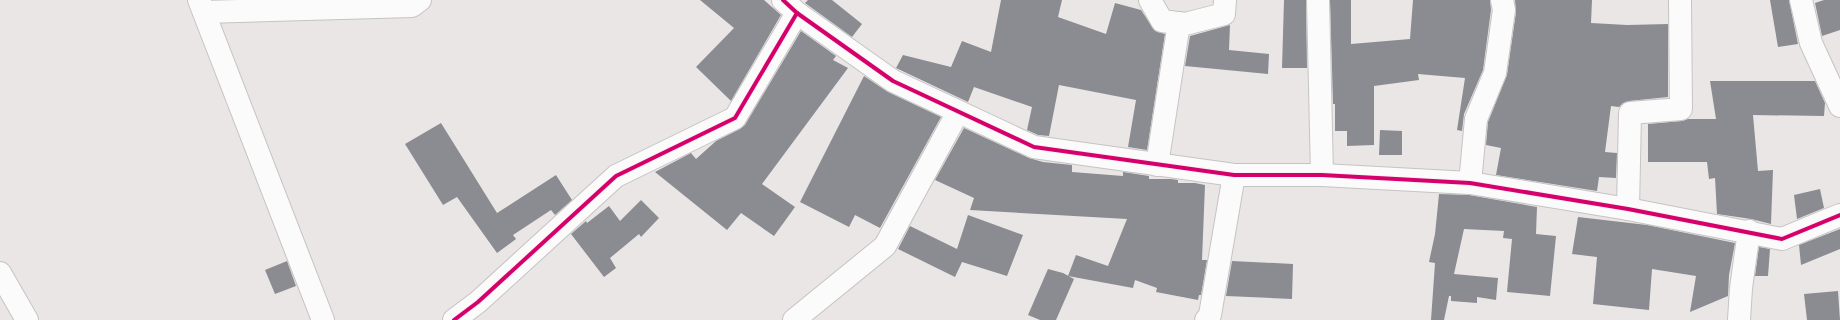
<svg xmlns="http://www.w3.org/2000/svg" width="1840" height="320" viewBox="0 0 1840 320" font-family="'PT Sans',sans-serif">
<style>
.building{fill:#8a8c91}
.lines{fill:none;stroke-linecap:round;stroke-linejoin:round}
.street-casing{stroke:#c6c3c3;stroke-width:24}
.street{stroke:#fcfbfb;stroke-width:22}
.cycleway-casing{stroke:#f9f2f2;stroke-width:6}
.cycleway{stroke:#d6006c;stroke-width:4}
</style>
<rect width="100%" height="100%" fill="#ebe6e6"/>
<!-- building -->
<g class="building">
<polygon points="700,0 764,0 781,15 731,101 696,67 734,28"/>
<polygon points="808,0 832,0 862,24 852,37 805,3"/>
<polygon points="1001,0 1062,0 1058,17 1106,34 1115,3 1141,10 1155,31 1165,34 1147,150 1128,147 1136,100 1059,85 1049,136 1038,135 1027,130 1032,107 974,87 968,102 896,68 903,55 951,67 962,41 991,52"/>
<polygon points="1284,0 1306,0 1307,68 1282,68"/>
<polygon points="1330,0 1351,0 1351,44 1410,39 1413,0 1490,0 1491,10 1483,70 1464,114 1462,131 1457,130 1465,78 1418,74 1419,80 1374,86 1374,145 1347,146 1347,131 1335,131 1335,104 1333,104"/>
<polygon points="1515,0 1592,0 1591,23 1627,25 1668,24 1668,97 1629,101 1623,103 1619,107 1611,106 1605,152 1617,153 1616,178 1599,177 1597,191 1496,175 1501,148 1486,145 1488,122 1507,75 1516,12"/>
<polygon points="1770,0 1789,0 1798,44 1778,47"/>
<polygon points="1824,0 1840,0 1840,30 1822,36 1815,3"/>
<polygon points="1230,25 1229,50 1269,54 1268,74 1185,66 1190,36"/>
<polygon points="801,31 836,56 833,60 848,68 762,184 795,207 774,236 741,213 727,230 655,172 691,153 696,159 716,141 740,129 745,125"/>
<polygon points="864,76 888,92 941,117 880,228 855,215 849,227 800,202"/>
<polygon points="1710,81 1815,81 1825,103 1824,116 1753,115 1758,171 1773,170 1771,224 1751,219 1717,214 1715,178 1709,179 1707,162 1648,162 1648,124 1682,121 1688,119 1716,119"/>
<polygon points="441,123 497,213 556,175 572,200 555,215 551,210 513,235 516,239 497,253 457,197 443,205 405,144"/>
<polygon points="964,128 1029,158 1043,162 1072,165 1072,172 1123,176 1123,172 1149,176 1149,179 1171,179 1178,180 1178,183 1195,183 1205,185 1202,260 1207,260 1201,295 1199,295 1198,300 1156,292 1157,288 1135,280 1133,288 1068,276 1076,255 1108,266 1127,219 970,210 974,198 935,180"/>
<polygon points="1380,130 1402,131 1402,155 1379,155"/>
<polygon points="1820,189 1824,208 1797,219 1794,195"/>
<polygon points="1439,194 1469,195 1537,207 1536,234 1556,236 1550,296 1507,292 1512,239 1503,238 1504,231 1464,229 1454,274 1498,278 1496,300 1477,297 1477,303 1451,301 1451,296 1449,296 1444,320 1431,320 1435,263 1429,262 1435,234"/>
<polygon points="641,200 659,218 641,237 639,234 610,258 616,268 604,277 571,234 586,221 587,223 609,206 620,221"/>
<polygon points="968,215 1023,235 1007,276 962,262 955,277 898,249 910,226 957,249"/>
<polygon points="1578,217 1647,225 1735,243 1729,275 1728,296 1690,312 1696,276 1652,269 1649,310 1593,304 1597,257 1572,254"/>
<polygon points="1840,229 1840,249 1801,265 1799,245"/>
<polygon points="1759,247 1770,249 1768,276 1755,276"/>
<polygon points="287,261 296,286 275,294 265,270"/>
<polygon points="1232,261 1293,264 1292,299 1226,296"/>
<polygon points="1048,269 1063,273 1074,279 1056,320 1040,320 1028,315"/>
<polygon points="1838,291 1840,320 1807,320 1804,294"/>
</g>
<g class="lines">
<defs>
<g id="street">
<polyline points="199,0 323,320"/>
<polyline points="783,0 797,13 893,81 1034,147 1234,175 1322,175 1470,183 1628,209 1782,239 1840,215"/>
<polyline points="1150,0 1162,21 1185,24 1224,14 1225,0"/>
<polyline points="1318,0 1322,175"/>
<polyline points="1801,0 1811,43 1840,106"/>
<polyline points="204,12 412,6 420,0"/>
<polyline points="1157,165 1179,23"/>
<polyline points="1470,183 1476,119 1495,73 1504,10 1502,0"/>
<polyline points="1628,209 1630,113 1681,109 1680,0"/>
<polyline points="0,273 27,320"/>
<polyline points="454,320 478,302 616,176 735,118 797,13"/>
<polyline points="794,320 885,246 958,112"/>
<polyline points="1206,320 1210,315 1234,175"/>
<polyline points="1739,320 1741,288 1749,231"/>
</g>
</defs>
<!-- street casing -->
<use href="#street" class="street-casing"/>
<!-- street -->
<use href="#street" class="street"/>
<defs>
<g id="cycleway">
<polyline points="783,0 797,13 893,81 1034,147 1234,175 1322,175 1470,183 1628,209 1782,239 1840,215"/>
<polyline points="454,320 478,302 616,176 735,118 797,13"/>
</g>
</defs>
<!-- cycleway casing -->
<use href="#cycleway" class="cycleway-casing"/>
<!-- cycleway -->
<use href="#cycleway" class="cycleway"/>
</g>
</svg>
